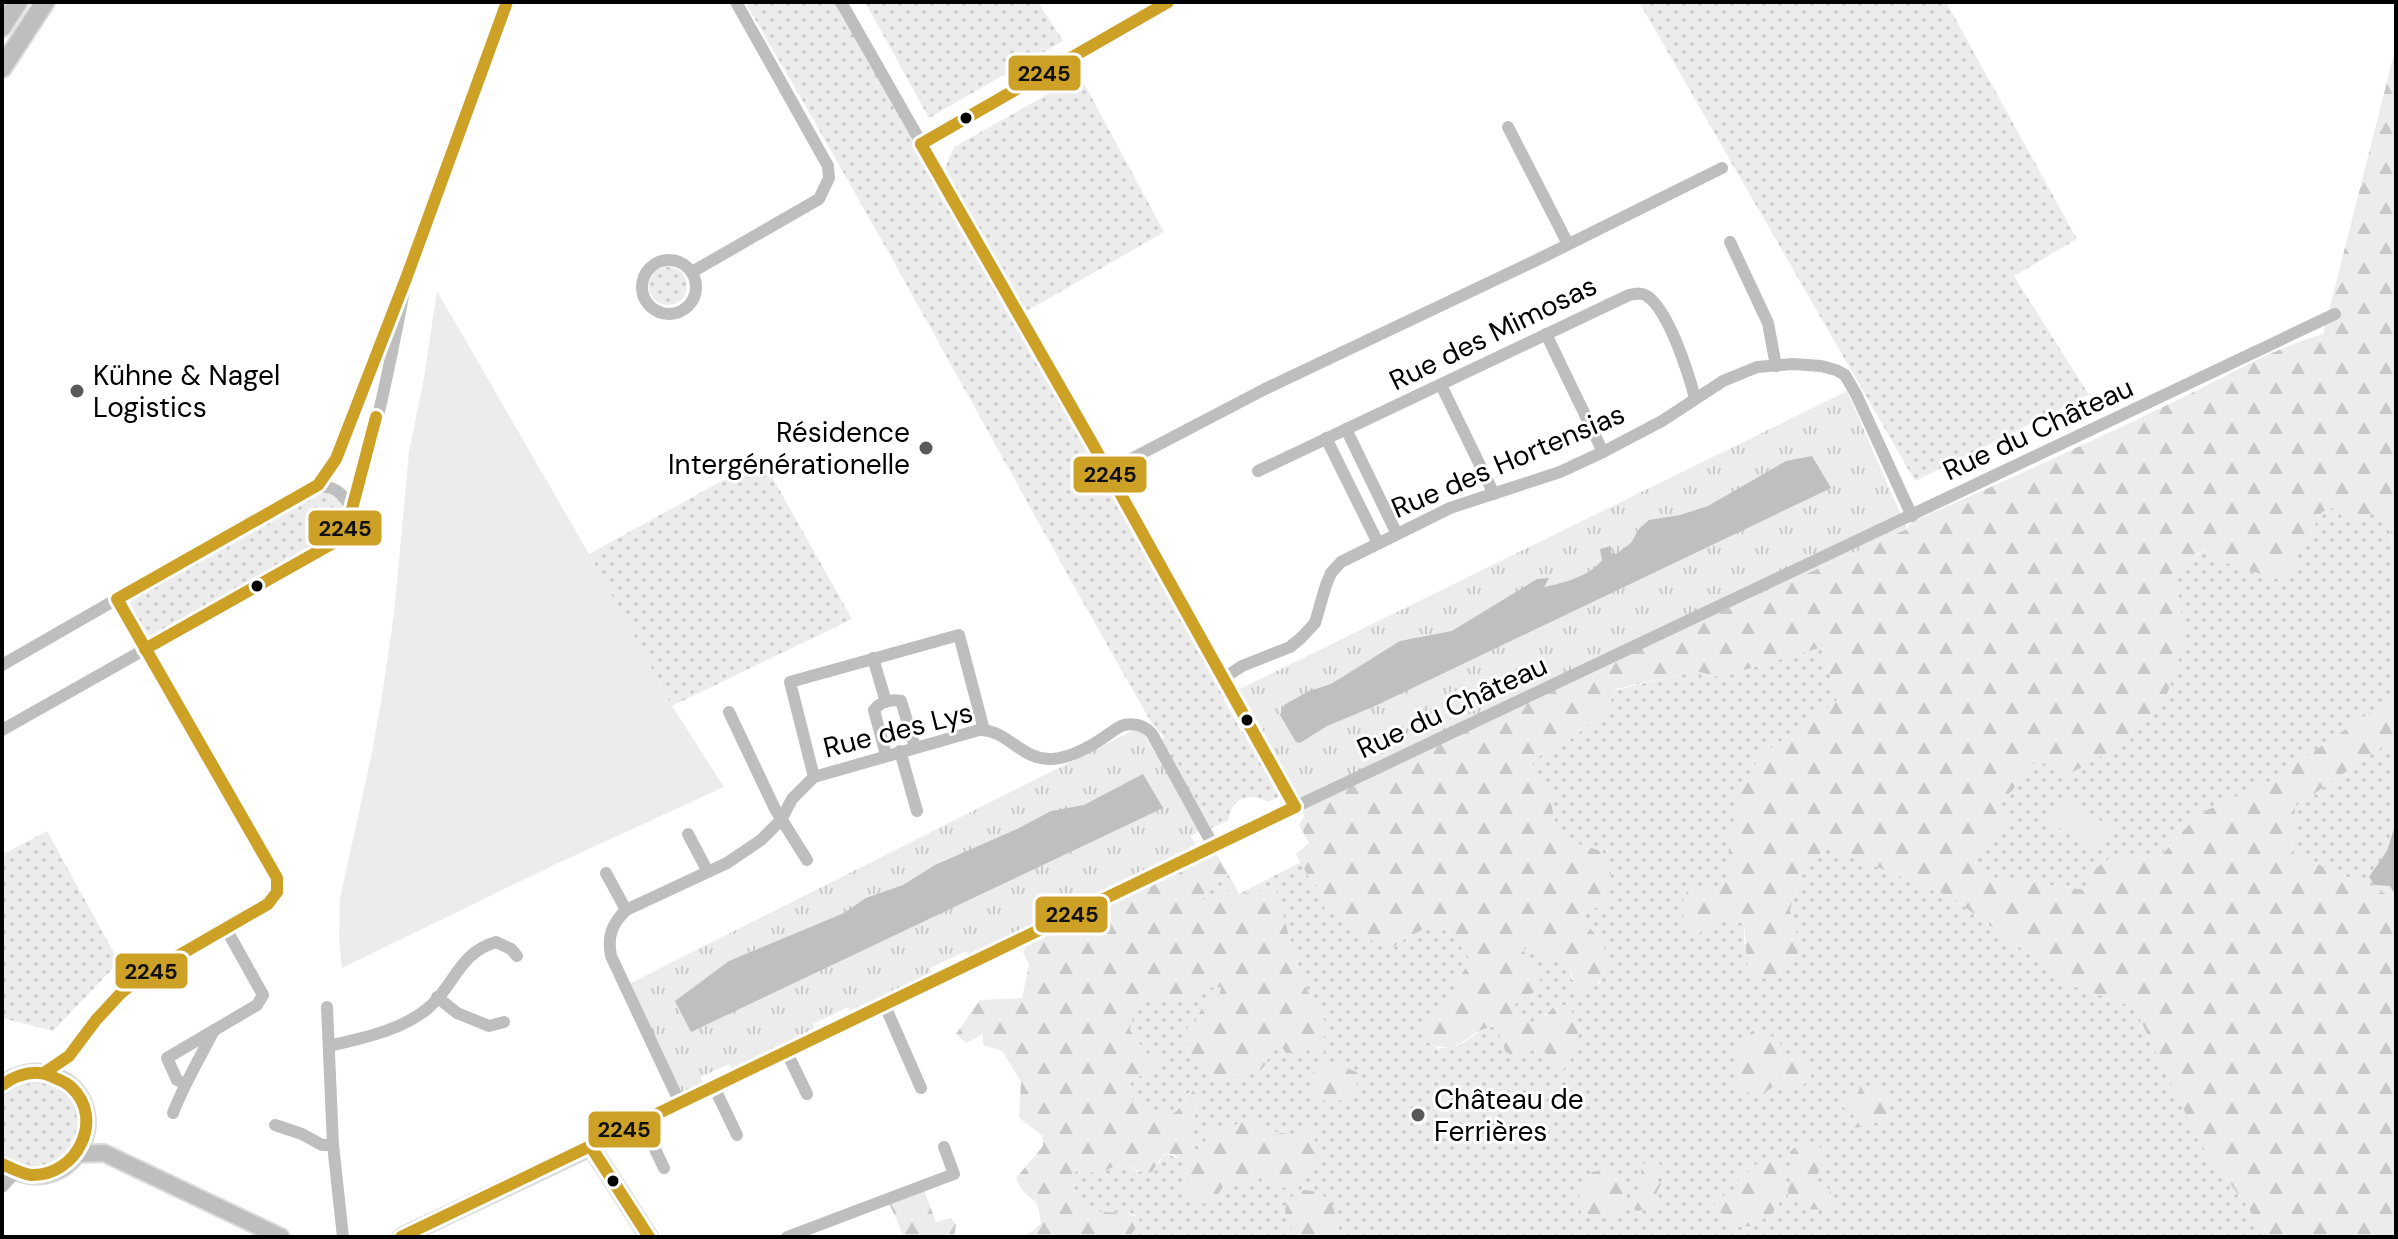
<svg xmlns="http://www.w3.org/2000/svg" width="2398" height="1239" viewBox="0 0 2398 1239" font-family="'DM Sans',sans-serif">
<style>
.grass{fill:url(#grass-dots)}
.forest{fill:url(#forest-firs)}
.park{fill:url(#park-tufts)}
.garden{fill:#ececec}
.water{fill:#bfbfbf}
.lines{fill:none;stroke-linecap:round;stroke-linejoin:round}
.major-casing{stroke:#dbdbdb;stroke-width:20}
.highway-casing{stroke:#dbdbdb;stroke-width:22}
.minor{stroke:#bebebe;stroke-width:12}
.major{stroke:#bebebe;stroke-width:16}
.highway{stroke:#bebebe;stroke-width:18}
.bus-1-casing{stroke:#fff;stroke-width:18}
.bus-1{stroke:#cca126;stroke-width:12}
.bus-dot{fill:#000;stroke:#fff;stroke-width:3}
.poi-dot{fill:#595959;stroke:#fff;stroke-width:3}
.labels{text-anchor:middle;dominant-baseline:central;stroke-width:6;stroke-linejoin:round;paint-order:stroke}
.street-label{font-size:28px;fill:#000;stroke:#fff}
.poi-label{font-size:28px;fill:#000;stroke:#fff;text-anchor:start}
.line-badge{stroke:#fff;stroke-width:3}
.pale-badge-label{font-size:22px;text-anchor:middle;font-weight:bold;fill:#111}
</style>
<defs>
<pattern id="grass-dots" width="8" height="8" patternUnits="userSpaceOnUse" patternTransform="scale(2)"><rect width="8" height="8" fill="#ececec"/><path d="M2 2h.1M6 6h.1" fill="none" stroke="#c9c9c9" stroke-width="1.8" stroke-linecap="round"/></pattern>
<pattern id="forest-firs" width="22" height="20" patternUnits="userSpaceOnUse" patternTransform="scale(2)"><rect width="22" height="20" fill="#ececec"/><path d="M5 1l3.5 6h-7zM16 11l3.5 6h-7z" fill="#c9c9c9"/></pattern>
<pattern id="park-tufts" width="24" height="20" patternUnits="userSpaceOnUse" patternTransform="scale(2)"><rect width="24" height="20" fill="#ececec"/><path d="M3 7l-1-3M5 7V3M7 7l1-3M15 17l-1-3M17 17v-4M19 17l1-3" fill="none" stroke="#c9c9c9"/></pattern>
</defs>
<rect width="100%" height="100%" fill="#fff"/>
<!-- grass -->
<g class="grass">
<path d="M745,2H835L1229,696L1224,700L1242,732L1248,730L1282,795L1268,802C1248,791 1231,798 1228,821L1211,828L1161,740L1164,737L1151,722C1014,483 885,239 745,2Z"/>
<polygon points="865,2 1038,2 1063,41 929,118"/>
<polygon points="1639,2 1946,2 2077,239 2014,276 2089,395 1915,481"/>
<polygon points="1080,76 1164,232 1025,312 944,170 954,147"/>
<circle cx="668" cy="286" r="19"/>
<polygon points="762,459 852,619 672,706 589,554"/>
<path d="M322,492C346,498 350,510 339,531L156,635C139,637 124,611 134,597L310,495Z"/>
<polygon points="2335,507 2374,512 2390,519 2392,547 2396,550 2396,695 2267,783 2198,814 2159,857 2109,859 2087,890 2030,882 1984,879 1975,865 1979,847 1997,804 2013,790 2032,763 2042,762 2181,609 2174,575 2206,548 2292,572 2297,556 2322,512"/>
<path d="M1823,647L1837,701L1760,756L1728,859L1731,880L1716,887H1690L1692,936L1725,917L1744,924V944L1797,935L1790,910L1801,875L1828,847L1951,897L2073,986L2134,1007L2200,1143L2270,1237H1129L1140,1223L1134,1214L1086,1211C1076,1204 1073,1185 1072,1174L1082,1168L1097,1174L1123,1163L1139,1172L1159,1163L1163,1156L1167,1154L1183,1160L1187,1170L1181,1187L1213,1190L1246,1174L1263,1177L1285,1188L1286,1136L1273,1131L1202,1154L1193,1147L1191,1131L1199,1097L1191,1091C1184,1096 1185,1100 1180,1107C1168,1125 1144,1108 1132,1100L1128,1088L1133,1079L1157,1068L1160,1058L1146,1053L1130,1030L1133,1012L1147,992L1221,986L1219,997L1244,1068L1276,1038L1286,1053H1304L1320,1039L1316,1006L1302,981L1276,890C1262,891 1251,894 1238,896C1225,898 1212,898 1199,901L1205,892L1229,875L1239,894L1301,862L1313,885L1325,884L1403,940L1431,925L1448,931L1472,961L1457,980L1461,985L1420,1029L1438,1049L1460,1045L1487,1027H1498L1505,1051L1538,1047L1548,1055L1547,1013L1540,1023L1534,1024L1523,1020L1514,1014L1512,1006L1522,998L1535,992L1523,952L1528,940L1540,951L1564,957L1569,963L1572,980L1599,984C1611,957 1607,939 1582,922L1586,911L1596,906L1602,851L1574,843L1556,830L1551,801L1529,774L1535,758L1563,745L1605,712L1616,690L1695,671L1720,677Z"/>
<polygon points="2396,737 2396,907 2386,894 2293,853 2295,807"/>
<polygon points="47,831 119,962 53,1031 2,1018 2,855"/>
<path d="M45,1079C53,1084 65,1089 71,1096C99,1127 62,1178 23,1165C15,1162 8,1160 2,1153V1093L14,1083Z"/>
</g>
<!-- forest -->
<g class="forest">
<path d="M2396,46V550L2392,548L2390,519L2374,512L2360,521L2343,519L2335,507L2322,512L2297,556L2292,572L2280,580L2210,558L2205,548L2174,575L2181,609L2182,650L2166,697L2130,740L2064,777L2042,762L2032,764L2013,790L1997,804L2009,820L1979,847L1975,864L1984,879L2030,882L2086,890V875L2109,859L2160,857L2198,814L2267,783L2396,695V737L2295,807L2293,853L2386,894L2396,907V1237H2270L2200,1143L2134,1007L2073,986L1951,897L1828,847L1801,875L1790,910L1797,935L1798,959L1769,980L1748,974L1744,924L1725,917L1692,937C1683,920 1677,904 1690,887H1716L1730,880L1728,859L1730,835L1740,789L1760,756L1837,701L1823,647L1720,677L1695,671L1616,689L1605,712L1563,745L1535,758L1529,774L1548,784L1556,830L1574,843L1602,851L1612,865L1606,905L1586,911L1582,922C1608,940 1618,968 1590,991L1580,990C1570,979 1573,968 1564,958L1545,961L1540,951L1528,940L1523,951L1533,961L1542,975L1535,992L1522,998L1513,1006L1514,1014C1522,1020 1530,1024 1540,1023L1555,1005H1568C1582,1026 1581,1050 1564,1069L1553,1067L1548,1055L1538,1047L1517,1060L1505,1051L1497,1027C1467,1026 1463,1061 1424,1041L1420,1029L1460,986L1457,981L1471,960L1448,931L1431,925L1403,940L1388,951L1325,909L1320,895L1324,885H1313L1296,854L1309,843L1299,825L1304,816L1298,799L1907,529L1911,522C1997,485 2082,446 2167,405C2219,381 2268,350 2323,334Z"/>
<path d="M1216,853L1229,875L1205,892L1200,900L1217,896L1227,890L1237,896L1255,891L1276,890L1302,981L1327,1025V1035L1320,1039L1326,1056L1321,1060L1316,1057L1311,1047L1304,1053H1286L1276,1039L1275,1047L1263,1068L1252,1071L1244,1069L1234,1080L1212,1079L1195,1063L1185,1040L1188,1027L1197,1026L1196,1019L1208,998L1219,997L1221,987L1207,988L1193,1001L1146,1002V994L1133,1012L1130,1030L1146,1053L1160,1058L1157,1068L1133,1079L1128,1088L1132,1099C1144,1108 1168,1125 1180,1107C1185,1100 1185,1096 1192,1090L1199,1097L1191,1131L1193,1147L1198,1151L1204,1147L1207,1129L1214,1125L1228,1127L1252,1119C1262,1131 1280,1134 1295,1134L1297,1130L1309,1129L1320,1151C1313,1167 1308,1189 1286,1188C1279,1187 1269,1180 1261,1177L1253,1186L1225,1184L1213,1202L1200,1204L1183,1195L1181,1187L1187,1170C1184,1163 1176,1151 1165,1154C1161,1156 1155,1167 1152,1172C1140,1174 1134,1168 1123,1163L1097,1174L1082,1168L1072,1174C1073,1185 1076,1204 1086,1211L1125,1213L1139,1218L1140,1223L1129,1237H1024L1041,1224L1038,1205L1021,1189L1016,1178L1043,1146V1136L1019,1118L1021,1082L1002,1051L983,1045V1034L966,1043L956,1034L980,1000L1022,998L1029,964L1023,953L1027,943Z"/>
<path d="M1754,1029L1778,1039L1785,1054L1808,1058L1815,1069C1807,1084 1800,1091 1782,1087L1781,1077C1768,1095 1760,1097 1739,1090C1730,1060 1733,1052 1754,1029Z"/>
<path d="M1321,1063H1333L1357,1072C1360,1101 1338,1104 1315,1099C1310,1083 1308,1076 1321,1063Z"/>
<polygon points="1861,1085 1885,1090 1890,1100 1888,1120 1855,1128 1857,1119 1842,1106 1848,1098 1857,1095"/>
<path d="M1798,1144H1813L1825,1150C1825,1162 1817,1169 1817,1181L1830,1190L1833,1203L1825,1210L1809,1209L1788,1198V1185L1795,1176L1790,1152Z"/>
<path d="M1767,1156L1784,1163C1782,1173 1785,1187 1783,1195C1778,1212 1756,1229 1738,1227C1734,1226 1731,1223 1727,1221L1726,1214L1715,1211V1201L1739,1187V1178Z"/>
<polygon points="1656,1160 1662,1167 1651,1175 1661,1184 1655,1196 1653,1209 1636,1211 1630,1203 1640,1190 1642,1164"/>
<path d="M1607,1169C1648,1191 1619,1233 1581,1213L1579,1193L1592,1172Z"/>
<polygon points="924,1190 936,1222 951,1218 956,1225 954,1237 904,1237 889,1203"/>
<path d="M1302,1190C1321,1190 1332,1199 1336,1217C1337,1224 1341,1229 1341,1237H1284L1293,1231C1281,1213 1282,1201 1302,1190Z"/>
</g>
<!-- park -->
<g class="park">
<polygon points="1847,391 1907,529 1298,799 1238,690"/>
<polygon points="1134,730 1142,731 1201,830 1191,836 1197,849 1087,905 1082,896 1049,913 1053,923 971,960 966,951 930,968 934,978 853,1015 848,1007 813,1024 817,1033 734,1073 729,1064 701,1077 705,1087 689,1093 682,1092 627,985"/>
</g>
<!-- garden -->
<g class="garden">
<polygon points="437,291 589,554 672,706 724,787 556,864 342,968 339,940 340,899 372,752 381,702 394,614 409,452 424,378"/>
<polygon points="2064,797 2113,829 2097,853 2048,821"/>
</g>
<!-- water -->
<g class="water">
<path d="M1812,456L1831,488L1375,706L1327,726L1300,743L1296,742L1280,715L1284,705L1309,691L1331,684L1400,641L1452,631L1537,579L1549,578L1544,587C1564,583 1590,576 1602,560L1600,549L1611,546V553L1616,554L1631,543L1639,529L1649,520L1680,515L1708,506L1786,461Z"/>
<polygon points="1143,774 1163,808 691,1032 675,1001 729,961 844,913 866,898 903,885 935,865 1017,829 1051,811 1084,805"/>
<polygon points="2396,822 2396,896 2390,886 2375,885 2369,877 2387,851"/>
</g>
<g class="lines">
<defs>
<g id="major">
<path d="M2,1085C15,1075 32,1070 48,1074C124,1096 77,1212 2,1164"/>
<polyline points="78,1154 104,1153 281,1237"/>
<polyline points="401,1237 591,1147 649,1237"/>
</g>
<g id="highway">
<polyline points="2,27 18,2"/>
<polyline points="2,68 45,2"/>
</g>
</defs>
<!-- major casing -->
<use href="#major" class="major-casing"/>
<!-- highway casing -->
<use href="#highway" class="highway-casing"/>
<!-- minor -->
<g class="minor">
<polyline points="841,2 1091,441 1295,807"/>
<polyline points="1508,127 1568,244"/>
<polyline points="921,144 1168,2"/>
<polyline points="1730,242 1768,323 1776,366"/>
<circle cx="669" cy="287" r="27"/>
<polyline points="692,272 819,199 829,178 828,166 736,2"/>
<polyline points="405,281 497,26 507,2"/>
<polyline points="1546,334 1603,452"/>
<polyline points="1441,385 1494,494"/>
<polyline points="1346,429 1397,534"/>
<polyline points="1326,438 1378,543"/>
<polyline points="1108,471 1265,389 1543,257 1722,168"/>
<path d="M1258,471L1629,295C1636,294 1641,292 1647,296C1669,311 1688,372 1695,398"/>
<polyline points="318,485 336,459 397,301"/>
<polyline points="873,658 886,702"/>
<path d="M2,665L305,491C326,482 339,487 351,507"/>
<polyline points="1224,678 1242,666 1290,647 1301,638 1315,623 1326,585 1331,573 1341,562 1450,508 1560,472 1603,452 1662,421 1723,381 1757,367 1793,364 1821,366 1836,370 1845,375 1856,394 1912,516"/>
<polyline points="729,712 775,809 807,860"/>
<path d="M2,730L335,542C341,536 347,531 350,523C352,517 350,510 352,505C378,432 392,352 407,276"/>
<polyline points="900,751 917,811"/>
<path d="M886,755L874,710C881,701 890,699 901,701L915,747"/>
<polyline points="814,777 790,682 959,635 984,730"/>
<polyline points="688,834 708,872"/>
<polyline points="606,873 626,910"/>
<polyline points="437,997 457,1013 489,1026 504,1022"/>
<polyline points="885,1006 921,1088"/>
<polyline points="327,1007 333,1145 343,1237"/>
<path d="M329,1046C362,1038 400,1031 427,1009C455,986 458,953 496,942L511,949L517,956"/>
<polyline points="787,1053 807,1094"/>
<path d="M44,1073L69,1056L96,1020L121,993L138,979L268,904C277,896 279,890 277,878L219,780L117,599"/>
<polyline points="185,1084 177,1080 167,1058 257,1005 263,995 225,927"/>
<polyline points="714,1087 737,1135"/>
<path d="M680,1103L611,956C607,936 612,924 626,910L727,863L761,840L781,820L792,799L814,777L979,730C1007,729 1022,761 1052,759C1070,758 1088,748 1103,738C1109,734 1117,727 1124,725C1135,723 1145,726 1152,734L1214,847"/>
<path d="M173,1113C184,1084 200,1058 214,1030"/>
<polyline points="642,1122 664,1168"/>
<polyline points="275,1125 302,1134 322,1145 333,1145"/>
<polyline points="591,1147 1295,807 2335,314"/>
<polyline points="2,1187 15,1173"/>
<polyline points="787,1237 954,1174 944,1147"/>
</g>
<!-- major -->
<use href="#major" class="major"/>
<!-- highway -->
<use href="#highway" class="highway"/>
<defs>
<g id="bus-1">
<polyline points="921,144 1091,441 1295,807"/>
<polyline points="921,144 1168,2"/>
<polyline points="145,649 335,542 348,524 376,417"/>
<polyline points="277,892 277,878 117,599 318,485 336,459 407,276 507,2"/>
<polyline points="44,1073 69,1056 96,1020 121,993 138,979 268,904 277,892"/>
<path d="M2,1085C18,1074 37,1068 55,1078C60,1080 67,1083 71,1087C106,1119 76,1177 31,1175C22,1174 11,1168 2,1164"/>
<polyline points="591,1147 649,1237"/>
<polyline points="401,1237 1295,807"/>
</g>
</defs>
<!-- bus-1 casing -->
<use href="#bus-1" class="bus-1-casing"/>
<!-- bus-1 -->
<use href="#bus-1" class="bus-1"/>
</g>
<!-- markers -->
<g class="bus-dot">
<circle cx="966" cy="118" r="7"/>
<circle cx="257" cy="586" r="7"/>
<circle cx="1247" cy="720" r="7"/>
<circle cx="613" cy="1181" r="7"/>
</g>
<g class="poi-dot">
<circle cx="77" cy="391" r="8"/>
<circle cx="926" cy="448" r="8"/>
<circle cx="1418" cy="1115" r="8"/>
</g>
<g class="labels">
<!-- street labels -->
<g class="street-label">
<text transform="translate(1493 333) rotate(-26)">Rue des Mimosas</text>
<text transform="translate(2038 429) rotate(-25)">Rue du Château</text>
<text transform="translate(1508 461) rotate(-23)">Rue des Hortensias</text>
<text transform="translate(1452 707) rotate(-25)">Rue du Château</text>
<text transform="translate(898 730) rotate(-14)">Rue des Lys</text>
</g>
<!-- poi labels -->
<g class="poi-label">
<text x="93" y="375">Kühne &amp; Nagel<tspan x="93" dy="32">Logistics</tspan></text>
<text x="910" y="432" text-anchor="end">Résidence<tspan x="910" dy="32">Intergénérationelle</tspan></text>
<text x="1434" y="1099">Château de<tspan x="1434" dy="32">Ferrières</tspan></text>
</g>
</g>
<g class="line-badge">
<rect x="1007" y="54" width="75" height="38" rx="8" fill="#cca126"/>
<rect x="1072" y="455" width="76" height="39" rx="8" fill="#cca126"/>
<rect x="307" y="509" width="76" height="38" rx="8" fill="#cca126"/>
<rect x="1034" y="895" width="75" height="39" rx="8" fill="#cca126"/>
<rect x="114" y="952" width="75" height="38" rx="8" fill="#cca126"/>
<rect x="587" y="1110" width="75" height="39" rx="8" fill="#cca126"/>
</g>
<g class="pale-badge-label">
<text x="1044" y="81">2245</text>
<text x="1110" y="482">2245</text>
<text x="345" y="536">2245</text>
<text x="1072" y="922">2245</text>
<text x="151" y="979">2245</text>
<text x="624" y="1137">2245</text>
</g>
<!-- border -->
<rect width="2398" height="1239" fill="none" stroke="#000000" stroke-width="8"/>
</svg>
